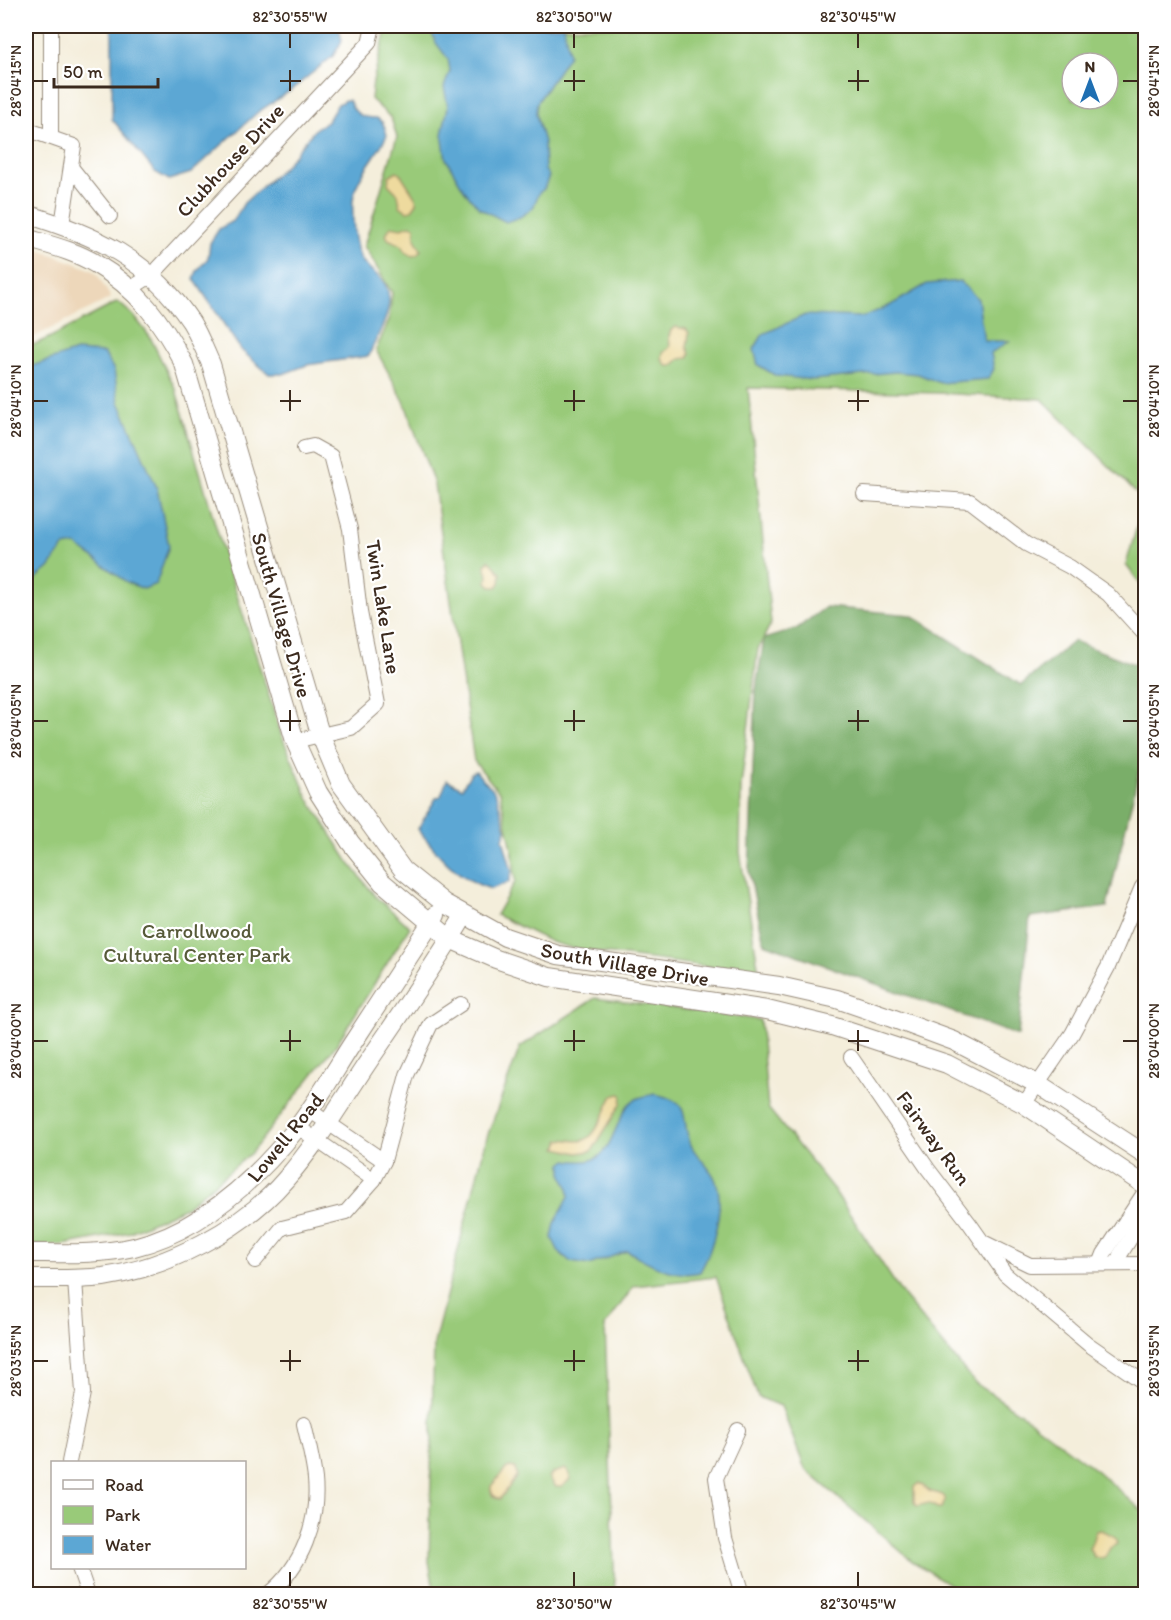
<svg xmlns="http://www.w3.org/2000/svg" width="1171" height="1620" viewBox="0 0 1171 1620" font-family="Itim,sans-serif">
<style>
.built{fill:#edd7ba}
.green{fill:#99ca79;stroke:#6a7a4c;stroke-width:1.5;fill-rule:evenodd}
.forest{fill:#7aae69;stroke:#5a6c44;stroke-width:1.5}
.sand{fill:#eeda9e;stroke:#94825e;stroke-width:1.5}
.water{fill:#5ca7d4;stroke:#4c6879;stroke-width:1.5}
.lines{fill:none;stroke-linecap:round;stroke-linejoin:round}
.minor-casing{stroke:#988c7c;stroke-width:16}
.tertiary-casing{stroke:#988c7c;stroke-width:20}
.minor{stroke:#fff;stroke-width:14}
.tertiary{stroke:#fff;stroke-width:18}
.ticks{fill:none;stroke:#3b2a1e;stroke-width:2}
.labels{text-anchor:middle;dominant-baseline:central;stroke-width:4.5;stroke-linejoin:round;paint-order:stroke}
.street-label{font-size:21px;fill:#3b2a1e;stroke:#fff}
.park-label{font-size:21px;fill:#575a39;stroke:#fff}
.neatline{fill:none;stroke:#3b2a1e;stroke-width:2}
.ticks-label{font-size:15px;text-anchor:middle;fill:#3b2a1e}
</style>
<rect width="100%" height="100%" fill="#fff"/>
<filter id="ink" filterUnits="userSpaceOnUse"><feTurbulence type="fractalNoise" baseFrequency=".0167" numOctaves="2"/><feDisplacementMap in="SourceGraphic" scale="12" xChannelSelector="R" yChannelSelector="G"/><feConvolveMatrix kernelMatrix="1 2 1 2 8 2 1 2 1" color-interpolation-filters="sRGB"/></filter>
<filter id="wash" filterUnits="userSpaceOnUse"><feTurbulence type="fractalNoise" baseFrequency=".008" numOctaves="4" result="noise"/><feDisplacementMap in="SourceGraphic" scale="24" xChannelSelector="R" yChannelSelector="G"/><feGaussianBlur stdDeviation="1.35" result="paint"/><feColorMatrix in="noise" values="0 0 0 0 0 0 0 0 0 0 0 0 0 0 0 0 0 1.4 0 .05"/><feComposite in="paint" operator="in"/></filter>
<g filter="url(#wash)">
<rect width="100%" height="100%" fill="#f4eedb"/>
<!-- built -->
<polygon class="built" points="26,246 54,255 92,270 97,274 111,298 26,341"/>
<!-- green -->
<g class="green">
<path d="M387,26L1145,27V590L1126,565L1144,501L1042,399L938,393L748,388L771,623L758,649L741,786L740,852L759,973L579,950L551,942L496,915L515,882L513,854L500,793L474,761L434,484L404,401L376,350L389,320L392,293L364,246L397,137L391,118L371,99L373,81ZM1072,63H1108V99H1072Z"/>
<polygon points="118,302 134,316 150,337 176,390 226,561 281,734 308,798 348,861 375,896 410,927 336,1045 251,1153 186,1207 130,1232 63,1245 26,1246 26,348 51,337"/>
<polygon points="595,998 760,1020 768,1108 834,1190 904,1297 975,1383 1019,1412 1097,1471 1145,1513 1145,1594 965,1594 912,1561 805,1469 781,1406 758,1397 716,1277 634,1286 605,1326 615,1594 435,1594 429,1562 434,1343 487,1137 520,1047"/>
</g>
<!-- forest -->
<polygon class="forest" points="826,607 911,615 1021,685 1074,641 1139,666 1145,700 1145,745 1107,907 1030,917 1018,1036 764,943 749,872 756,689 764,639 796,629"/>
<!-- sand -->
<g class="sand">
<polygon points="397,171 400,173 416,198 417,203 412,210 407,211 400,206 398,194 388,184 389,176"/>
<polygon points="410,225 415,227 415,239 421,250 417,255 412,256 405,252 401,245 388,239 386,234 391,226 402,228"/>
<polygon points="676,327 686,329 689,333 687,347 690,354 688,358 680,359 672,366 667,366 662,359 663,353 670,347 669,336 671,330"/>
<polygon points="489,560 501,573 500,583 497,587 492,587 487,582 488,575 485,565"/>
<path d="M620,1094L622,1095L621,1104L592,1151L578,1153L557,1148L560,1140C568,1138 576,1143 584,1140C597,1137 606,1107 613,1096Z"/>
<path d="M511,1467L515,1468L517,1476L500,1499C493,1497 490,1493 491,1486L507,1468Z"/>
<polygon points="565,1469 570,1474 570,1479 562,1487 556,1487 549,1477 553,1473"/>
<path d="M919,1483C924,1486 927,1491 932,1492C942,1494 951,1496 941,1508H937L929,1503L917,1506L914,1502V1487Z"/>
<path d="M1101,1530L1115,1537L1117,1544L1110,1548L1105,1557L1099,1558L1094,1557L1089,1549C1093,1543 1093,1537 1096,1531Z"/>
</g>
<!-- water -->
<g class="water">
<polygon points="112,26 339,26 342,41 333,56 290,91 258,112 191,173 169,180 155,172 112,119"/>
<polygon points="429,26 564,26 569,55 537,103 536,114 544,142 545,170 549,176 544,189 539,193 533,208 520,217 506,222 479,208 464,190 446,159 442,134 448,107 444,87 450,71 448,59 436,43"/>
<path d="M345,100H349C355,115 362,118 377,118L383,123L387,135C377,157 356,175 353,200C352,215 354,247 361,259C371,275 388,275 389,300C389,320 375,338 369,356L307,365L283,374H269L241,350L194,279L197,271L208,258L210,243L219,229L234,220L244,203L285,166L316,128L327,122L338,104Z"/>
<polygon points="960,281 978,299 984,341 1009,341 991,353 994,369 988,379 940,383 918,374 895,372 813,380 776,376 758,365 754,349 763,334 805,315 863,317 891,305 927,284"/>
<polygon points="76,351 104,353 114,370 119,402 157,488 169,546 156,584 144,589 128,583 76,545 64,547 49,568 33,581 26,581 26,368"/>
<path d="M476,771L482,779L492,788L497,797L506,829L503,839L512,871L509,882L491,889C457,879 439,856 418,829L436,798L441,796L447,780L462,788L471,773Z"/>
<path d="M655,1094C695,1103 679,1117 691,1145C697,1158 709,1165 715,1179C726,1204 713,1249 700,1272C673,1279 650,1263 627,1251L589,1265L571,1262L559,1252L552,1238L555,1223L569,1196L568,1187L562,1173V1164L567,1160C607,1167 606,1147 622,1116C624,1113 626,1107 629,1104C636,1097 646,1096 655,1094Z"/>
</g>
</g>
<g filter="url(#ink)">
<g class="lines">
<defs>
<g id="minor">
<polyline points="51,26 51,137"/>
<polyline points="26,129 74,146 62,225"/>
<polyline points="71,167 110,216"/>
<polyline points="130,289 152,275 369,43 373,26"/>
<polyline points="864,494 970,501 1026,544 1070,567 1108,594 1146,636"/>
<polyline points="295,741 351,728 378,704 360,612 350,529 331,456 313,446 304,448"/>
<polyline points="851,1057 928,1169 970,1224 1005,1274 1088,1344 1146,1384"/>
<polyline points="1024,1104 1072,1034 1108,967 1142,887 1146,885"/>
<polyline points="309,1110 384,1161"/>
<polyline points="298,1127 374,1180"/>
<polyline points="985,1243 1030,1265 1146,1264"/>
<polyline points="255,1261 282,1228 346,1212 374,1180 384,1161 407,1075 431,1024 461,1004"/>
<polyline points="1100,1264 1104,1254 1146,1190"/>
<polyline points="1117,1264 1120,1255 1146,1213"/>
<polyline points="738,1430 716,1478 725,1538 742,1594"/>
<polyline points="69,1462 83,1393 75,1280"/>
<polyline points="79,1568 88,1594"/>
<path d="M268,1594C302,1567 319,1522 315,1479C313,1460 308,1442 304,1424"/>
</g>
<g id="tertiary">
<path d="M26,214C96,235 149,259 191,322C199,335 205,351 211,364L320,734L341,784L403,870L444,903L505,937L558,955L779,986L837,999L889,1017L954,1041L1039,1085L1146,1155"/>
<path d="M26,238C49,245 75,251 96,264C137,288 163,323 184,364L295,741L318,792L350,842L382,882L450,939L496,959L549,977L767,1010L832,1026L947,1064L1024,1104L1146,1186"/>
<path d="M26,1253C62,1253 98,1255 134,1247C200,1231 256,1179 297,1128C317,1102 334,1072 352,1044C380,1001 408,958 436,915"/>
<path d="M26,1279C52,1279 77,1280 103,1277C167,1268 243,1229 285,1180C315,1146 339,1106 364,1068C398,1018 433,968 464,916"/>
</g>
</defs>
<!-- minor casing -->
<use href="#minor" class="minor-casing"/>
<!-- tertiary casing -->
<use href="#tertiary" class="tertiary-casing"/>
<!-- minor -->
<use href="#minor" class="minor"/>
<!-- tertiary -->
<use href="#tertiary" class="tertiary"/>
</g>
</g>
<!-- ticks -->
<path class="ticks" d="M290,33V48M574,33V48M858,33V48M290,70V91M574,70V91M858,70V91M33,81H48M280,81H301M564,81H585M848,81H869M1123,81H1138M290,390V411M574,390V411M858,390V411M33,401H48M280,401H301M564,401H585M848,401H869M1123,401H1138M290,710V731M574,710V731M858,710V731M33,721H48M280,721H301M564,721H585M848,721H869M1123,721H1138M290,1030V1051M574,1030V1051M858,1030V1051M33,1041H48M280,1041H301M564,1041H585M848,1041H869M1123,1041H1138M290,1350V1371M574,1350V1371M858,1350V1371M33,1361H48M280,1361H301M564,1361H585M848,1361H869M1123,1361H1138M290,1572V1587M574,1572V1587M858,1572V1587"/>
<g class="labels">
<!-- street labels -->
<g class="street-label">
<text transform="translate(230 160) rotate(-47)">Clubhouse Drive</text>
<text transform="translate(384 607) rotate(81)">Twin Lake Lane</text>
<text transform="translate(282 615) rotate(74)">South Village Drive</text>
<text transform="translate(625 964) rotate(10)">South Village Drive</text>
<text transform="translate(285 1137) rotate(-51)">Lowell Road</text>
<text transform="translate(934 1138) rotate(54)">Fairway Run</text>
</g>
<!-- park labels -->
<g class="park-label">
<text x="197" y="930">Carrollwood<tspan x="197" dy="24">Cultural Center Park</tspan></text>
</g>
</g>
<!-- margin -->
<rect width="1171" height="1620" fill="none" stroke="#fff" stroke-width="66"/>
<!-- legend -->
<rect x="51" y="1461" width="195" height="108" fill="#ffffff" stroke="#b1aaa5" stroke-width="1.5"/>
<rect x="63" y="1480" width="30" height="9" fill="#ffffff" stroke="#b1aaa5" stroke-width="1.5"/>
<text x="105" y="1491" font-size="18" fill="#3b2a1e">Road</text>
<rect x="63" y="1506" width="30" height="18" fill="#99ca79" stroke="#b1aaa5" stroke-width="1.5"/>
<text x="105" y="1521" font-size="18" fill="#3b2a1e">Park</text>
<rect x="63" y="1536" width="30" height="18" fill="#5ca7d4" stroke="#b1aaa5" stroke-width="1.5"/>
<text x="105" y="1551" font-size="18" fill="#3b2a1e">Water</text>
<!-- north arrow -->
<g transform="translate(1090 81)"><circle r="28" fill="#ffffff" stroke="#b1aaa5" stroke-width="1.5"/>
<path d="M0-4.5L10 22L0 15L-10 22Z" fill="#1f6fb2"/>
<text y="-9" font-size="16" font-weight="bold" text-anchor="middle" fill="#3b2a1e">N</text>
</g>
<!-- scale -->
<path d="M54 78v9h104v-9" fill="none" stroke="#3b2a1e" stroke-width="3"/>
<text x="63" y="78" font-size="18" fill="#3b2a1e" stroke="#ffffff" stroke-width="4.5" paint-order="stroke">50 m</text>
<rect x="33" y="33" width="1105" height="1554" class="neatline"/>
<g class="ticks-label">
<text x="290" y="22">82°30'55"W</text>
<text x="574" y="22">82°30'50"W</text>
<text x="858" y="22">82°30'45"W</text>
<text transform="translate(16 81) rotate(-90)" y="5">28°04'15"N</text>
<text transform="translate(1154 81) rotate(-90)" y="5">28°04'15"N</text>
<text transform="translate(16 401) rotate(-90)" y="5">28°04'10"N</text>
<text transform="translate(1154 401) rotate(-90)" y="5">28°04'10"N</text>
<text transform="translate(16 721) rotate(-90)" y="5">28°04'05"N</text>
<text transform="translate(1154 721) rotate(-90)" y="5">28°04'05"N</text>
<text transform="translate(16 1041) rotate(-90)" y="5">28°04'00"N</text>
<text transform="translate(1154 1041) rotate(-90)" y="5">28°04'00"N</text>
<text transform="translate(16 1361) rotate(-90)" y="5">28°03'55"N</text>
<text transform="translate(1154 1361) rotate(-90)" y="5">28°03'55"N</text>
<text x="290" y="1609">82°30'55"W</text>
<text x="574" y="1609">82°30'50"W</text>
<text x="858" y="1609">82°30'45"W</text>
</g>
</svg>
